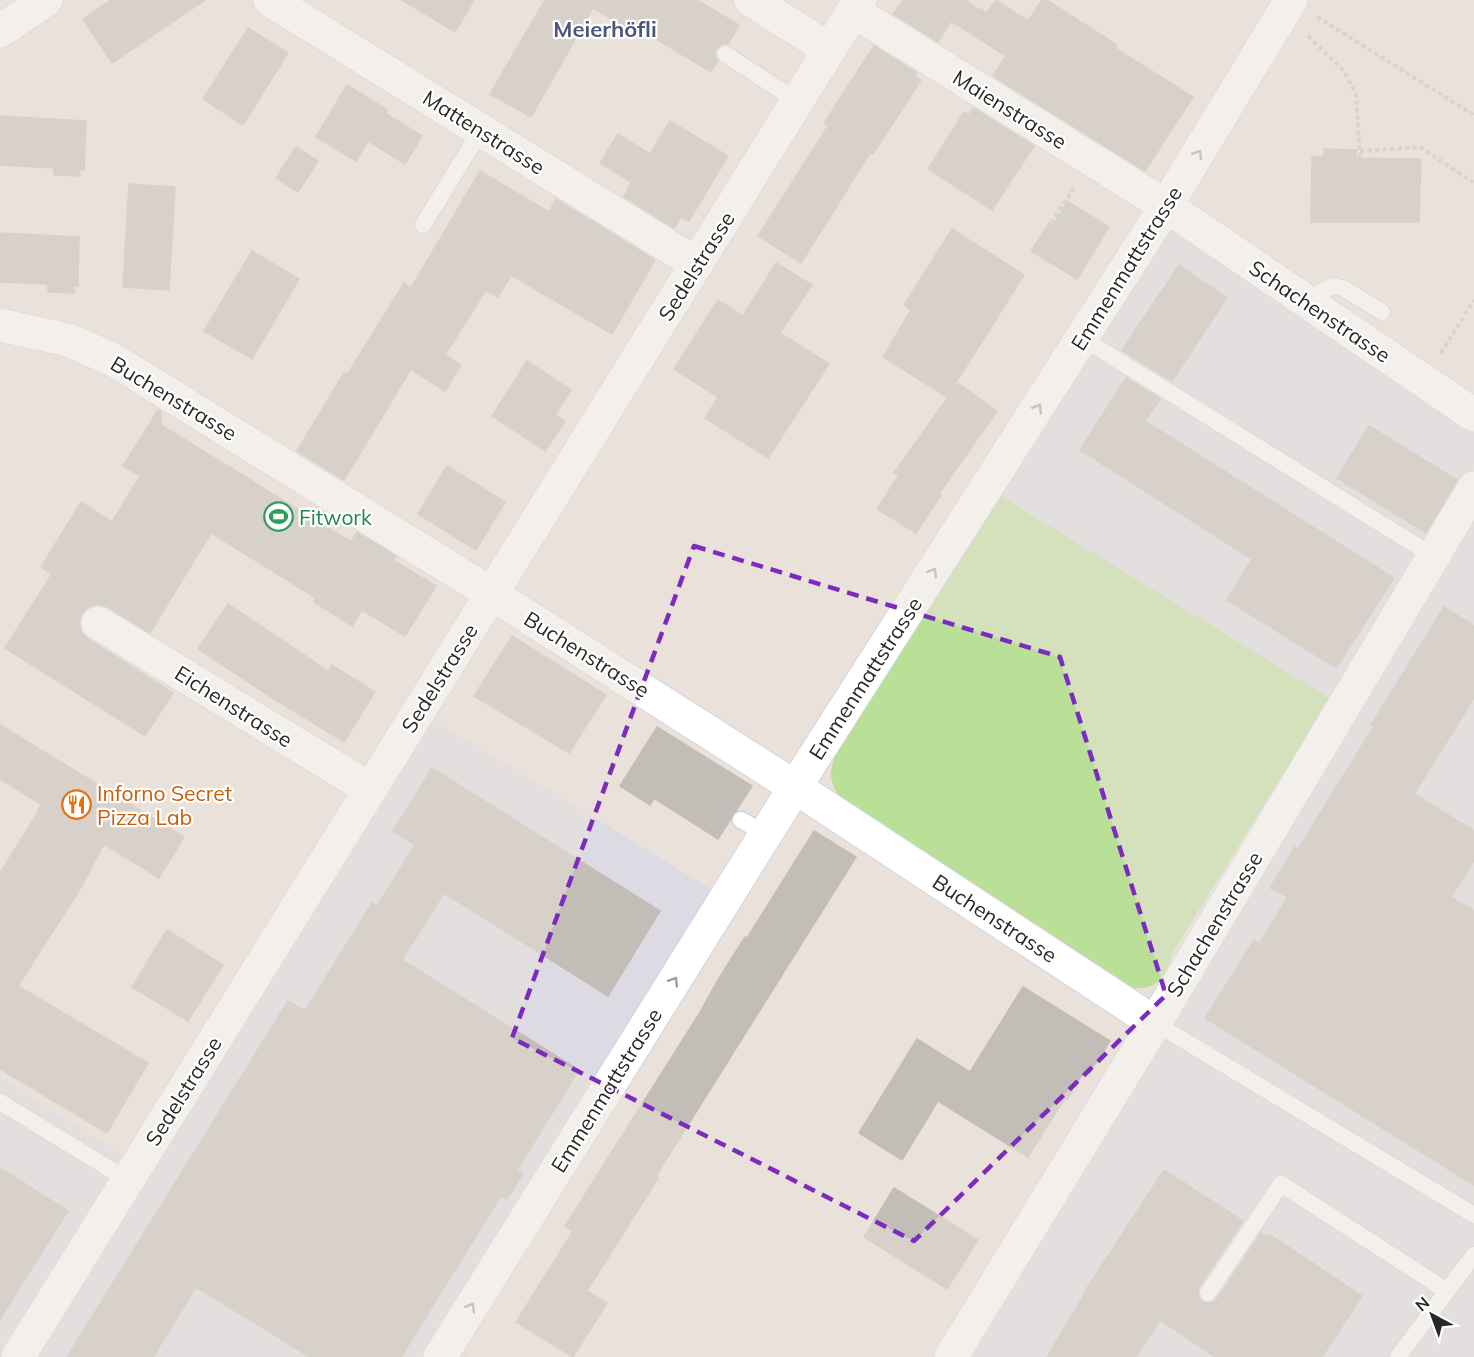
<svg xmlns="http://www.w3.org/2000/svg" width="1474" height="1357" viewBox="0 0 1474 1357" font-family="Mulish,sans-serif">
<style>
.industrial{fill:#dcdbe3}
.green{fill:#bae098}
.building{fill:#c2bdb6;stroke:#c5bdb4;stroke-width:1.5}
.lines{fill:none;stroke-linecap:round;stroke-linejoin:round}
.lane-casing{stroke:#d0d5e1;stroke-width:19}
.street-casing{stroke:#d0d5e1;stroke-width:35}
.path{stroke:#c3c3c3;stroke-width:4;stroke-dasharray:4.5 3;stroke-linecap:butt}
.lane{stroke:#fff;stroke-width:16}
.street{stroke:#fff;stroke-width:33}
.oneway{stroke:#9e9e9e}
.marked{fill:none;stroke:#7b2cbf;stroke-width:4.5;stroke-dasharray:12 8;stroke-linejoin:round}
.labels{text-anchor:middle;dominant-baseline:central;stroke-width:4.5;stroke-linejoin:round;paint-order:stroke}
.street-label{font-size:21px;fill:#282828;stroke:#fff}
.leisure-label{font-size:21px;fill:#27864d;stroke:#fff;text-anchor:start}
.food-label{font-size:21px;fill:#c56008;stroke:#fff;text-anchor:start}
.neighbourhood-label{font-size:22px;font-weight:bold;fill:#4b5877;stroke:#fff}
</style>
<rect width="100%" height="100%" fill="#eae1da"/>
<!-- industrial -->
<g class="industrial">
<polygon points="1164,222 1474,413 1474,1357 962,1357 1321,778 1357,714 1256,654 996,493"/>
<polygon points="431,718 737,905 477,1313 463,1352 471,1357 0,1357 0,1077 146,1170"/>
</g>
<!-- green -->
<path class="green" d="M996,493L1334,701L1308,734L1171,955C1170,980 1152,991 1129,988L839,797C827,776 830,770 838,748Z"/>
<!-- building -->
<g class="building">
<polygon points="111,0 205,0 112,63 83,19"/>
<polygon points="402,0 474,0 455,32"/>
<polygon points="545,0 697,0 739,25 728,44 721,44 716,49 715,54 718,61 711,72 631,24 628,29 593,8 531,117 490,94"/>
<polygon points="903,0 966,0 979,10 980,8 987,13 996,0 1028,21 1042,0 1047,0 1117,45 1115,48 1193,97 1145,171 993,76 1006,56 951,21 938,42 893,14"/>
<polygon points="248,28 288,53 243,125 203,99"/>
<polygon points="874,46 917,73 914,76 921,80 873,154 870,153 801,263 758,236 828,126 824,123"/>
<polygon points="347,85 387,110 385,113 422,136 405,164 368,141 356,161 316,137"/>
<polygon points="973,108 1034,146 992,210 928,169 964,112 969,115"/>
<polygon points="0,116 86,121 84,170 80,169 80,176 54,175 54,168 0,165"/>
<polygon points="670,121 728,156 689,221 681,217 674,228 624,197 631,182 600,163 618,134 650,154"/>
<polygon points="296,147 318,161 298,192 276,178"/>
<polygon points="1324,149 1356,150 1356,158 1421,159 1419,222 1311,222 1312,157 1324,157"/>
<polygon points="480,171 549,212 556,199 655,260 612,334 511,275 498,297 486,290 445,355 461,365 445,391 411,369 344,480 297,451 344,373 347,375 404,283 411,288"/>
<polygon points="129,184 175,187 169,290 123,287"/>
<polygon points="1068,202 1109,227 1077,279 1031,251 1049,223 1053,225"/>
<polygon points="952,229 1024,275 947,397 883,357 911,310 904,305"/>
<polygon points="0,233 79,237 78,286 74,286 74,293 48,292 48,284 0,282"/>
<polygon points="252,251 299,279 252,359 204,331"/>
<polygon points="776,263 812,285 780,333 829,364 768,458 705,418 718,397 674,369 718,300 743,316"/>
<polygon points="1179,265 1227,298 1172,381 1122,350"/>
<polygon points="527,361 571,390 555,415 565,421 545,451 492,416"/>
<polygon points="1126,378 1160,399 1145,421 1394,578 1336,668 1227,600 1252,559 1080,450"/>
<polygon points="958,383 997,411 939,494 941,495 916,533 877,509 899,475 894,473"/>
<polygon points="158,410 161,412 161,425 351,542 357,532 396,556 393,560 436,586 405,636 362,610 352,626 314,602 316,598 211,533 150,633 108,607 99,604 89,607 82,614 79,623 81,631 88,639 173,693 145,736 5,648 52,574 41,567 81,502 112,522 140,476 123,466"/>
<polygon points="1369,426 1457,480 1426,533 1337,478"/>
<polygon points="447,466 505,502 476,550 418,514"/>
<polygon points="228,604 328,671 332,665 375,692 344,742 268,695 198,649"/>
<polygon points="1444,607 1474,626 1474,698 1414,794 1474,831 1474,861 1451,897 1474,911 1474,1185 1205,1018 1254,940 1259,944 1288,897 1270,888 1295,847 1298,849 1374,726 1371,725"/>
<polygon points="512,636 606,695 569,753 474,696"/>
<polygon points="0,725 184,837 159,878 104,844 80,889 18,986 148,1063 107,1133 0,1069 0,873 39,811 38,810 41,804 0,779"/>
<polygon points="657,727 752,786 718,839 654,798 650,805 620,786"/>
<polygon points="432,768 660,911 608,996 444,893 402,960 579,1070 517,1170 523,1174 507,1199 501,1196 401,1357 310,1357 196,1287 153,1357 67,1357 288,1001 305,1011 372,903 377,906 415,845 393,831"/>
<polygon points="814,831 856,857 656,1176 658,1178 587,1291 607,1303 573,1357 516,1322 573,1231 565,1226 699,1014 718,980 745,937 747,938"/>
<polygon points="167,930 223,965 188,1021 132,987"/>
<polygon points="1023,987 1110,1041 1089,1075 1084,1072 1067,1100 1065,1098 1028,1157 938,1101 902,1160 859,1133 917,1039 970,1072"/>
<polygon points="0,1168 68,1211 0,1319"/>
<polygon points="1164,1170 1243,1221 1199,1287 1198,1297 1203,1302 1212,1303 1217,1299 1261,1233 1268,1237 1269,1234 1362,1296 1322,1357 1215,1357 1160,1320 1136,1357 1047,1357 1086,1292 1085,1291"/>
<polygon points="894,1188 978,1240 947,1289 864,1237"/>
</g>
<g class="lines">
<defs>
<g id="lane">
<polyline points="725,54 797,101"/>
<polyline points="423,225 481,130"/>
<polyline points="1305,301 1332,286 1343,288 1382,312"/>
<polyline points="1082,338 1433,556"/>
<polyline points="741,820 766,834"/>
<polyline points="1155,1023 1474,1215"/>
<polyline points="0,1102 128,1180"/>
<polyline points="1208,1293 1281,1184 1447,1291"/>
<polyline points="1398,1357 1474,1255"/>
</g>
<g id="street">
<polyline points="270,0 697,264"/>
<polyline points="751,0 829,49"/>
<polyline points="853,11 1166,206 1474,415"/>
<polyline points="0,31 46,0"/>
<polyline points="0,325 68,340 112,359 492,594 795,787 1155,1023"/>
<polyline points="98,623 370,789"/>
<polyline points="18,1357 860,0"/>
<polyline points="440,1357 795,787 1166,206 1291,0"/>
<polyline points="951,1357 1155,1023 1474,488"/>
</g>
</defs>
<!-- lane casing -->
<use href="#lane" class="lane-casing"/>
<!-- street casing -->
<use href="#street" class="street-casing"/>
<!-- path -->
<g class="path">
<polyline points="1317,17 1474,115"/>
<polyline points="1308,36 1344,71 1356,94 1360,158"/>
<polyline points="1360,151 1420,147 1474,183"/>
<polyline points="1051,223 1074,188"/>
<polyline points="1441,353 1474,300"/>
</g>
<!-- lane -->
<use href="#lane" class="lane"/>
<!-- street -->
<use href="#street" class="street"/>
</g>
<!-- one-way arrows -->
<defs><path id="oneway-chevron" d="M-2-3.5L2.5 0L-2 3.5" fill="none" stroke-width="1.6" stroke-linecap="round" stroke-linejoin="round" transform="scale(1.5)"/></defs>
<g class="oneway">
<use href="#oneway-chevron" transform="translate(1198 154) rotate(-59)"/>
<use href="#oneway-chevron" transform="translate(1038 408) rotate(-58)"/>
<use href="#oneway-chevron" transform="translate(933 572) rotate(-58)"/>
<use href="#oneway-chevron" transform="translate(674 981) rotate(-58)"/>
<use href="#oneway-chevron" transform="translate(471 1307) rotate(-58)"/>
</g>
<!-- marked area -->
<path d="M0 0H1474V1357H0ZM694,546L1060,657L1166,995L914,1241L512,1038Z" fill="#eae1da" fill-opacity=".55" fill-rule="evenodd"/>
<path class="marked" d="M694,546L1060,657L1166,995L914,1241L512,1038Z"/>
<!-- icons -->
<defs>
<symbol id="stadium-ring" viewBox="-11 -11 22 22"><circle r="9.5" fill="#fff" stroke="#2e9e5b" stroke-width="1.5"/><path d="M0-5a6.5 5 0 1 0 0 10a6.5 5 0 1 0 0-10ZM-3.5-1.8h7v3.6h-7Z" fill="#2e9e5b"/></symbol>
<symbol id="restaurant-ring" viewBox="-11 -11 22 22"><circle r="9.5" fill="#fff" stroke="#e8710a" stroke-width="1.5"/><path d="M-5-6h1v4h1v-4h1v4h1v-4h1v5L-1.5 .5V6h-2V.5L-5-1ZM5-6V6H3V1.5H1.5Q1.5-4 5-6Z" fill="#e8710a"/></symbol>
</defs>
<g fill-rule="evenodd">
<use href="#stadium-ring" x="262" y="500" width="33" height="33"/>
<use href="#restaurant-ring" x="60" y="788" width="33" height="33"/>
</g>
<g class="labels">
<!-- street labels -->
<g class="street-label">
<text transform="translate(1010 109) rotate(32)">Maienstrasse</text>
<text transform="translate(484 132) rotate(32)">Mattenstrasse</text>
<text transform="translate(696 266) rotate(-58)">Sedelstrasse</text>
<text transform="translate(1126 268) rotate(-58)">Emmenmattstrasse</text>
<text transform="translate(1320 311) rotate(34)">Schachenstrasse</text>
<text transform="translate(174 398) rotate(31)">Buchenstrasse</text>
<text transform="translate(587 654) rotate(32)">Buchenstrasse</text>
<text transform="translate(439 678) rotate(-58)">Sedelstrasse</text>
<text transform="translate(865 678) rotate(-57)">Emmenmattstrasse</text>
<text transform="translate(234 706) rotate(32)">Eichenstrasse</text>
<text transform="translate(995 918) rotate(33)">Buchenstrasse</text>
<text transform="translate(1214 924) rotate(-59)">Schachenstrasse</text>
<text transform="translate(606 1090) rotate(-58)">Emmenmattstrasse</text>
<text transform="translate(183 1091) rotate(-58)">Sedelstrasse</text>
</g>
<!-- leisure labels -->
<g class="leisure-label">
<text x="299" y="517">Fitwork</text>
</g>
<!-- food labels -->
<g class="food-label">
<text x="97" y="793">Inforno Secret<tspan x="97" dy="24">Pizza Lab</tspan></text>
</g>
<!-- neighbourhood labels -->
<g class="neighbourhood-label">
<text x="605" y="29">Meierhöfli</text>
</g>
</g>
<!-- north arrow -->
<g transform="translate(1432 1315) rotate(319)" stroke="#ffffff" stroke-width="4.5" paint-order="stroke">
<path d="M0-4.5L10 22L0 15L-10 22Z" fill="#282828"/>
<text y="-9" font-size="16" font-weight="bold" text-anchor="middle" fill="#282828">N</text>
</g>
</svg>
